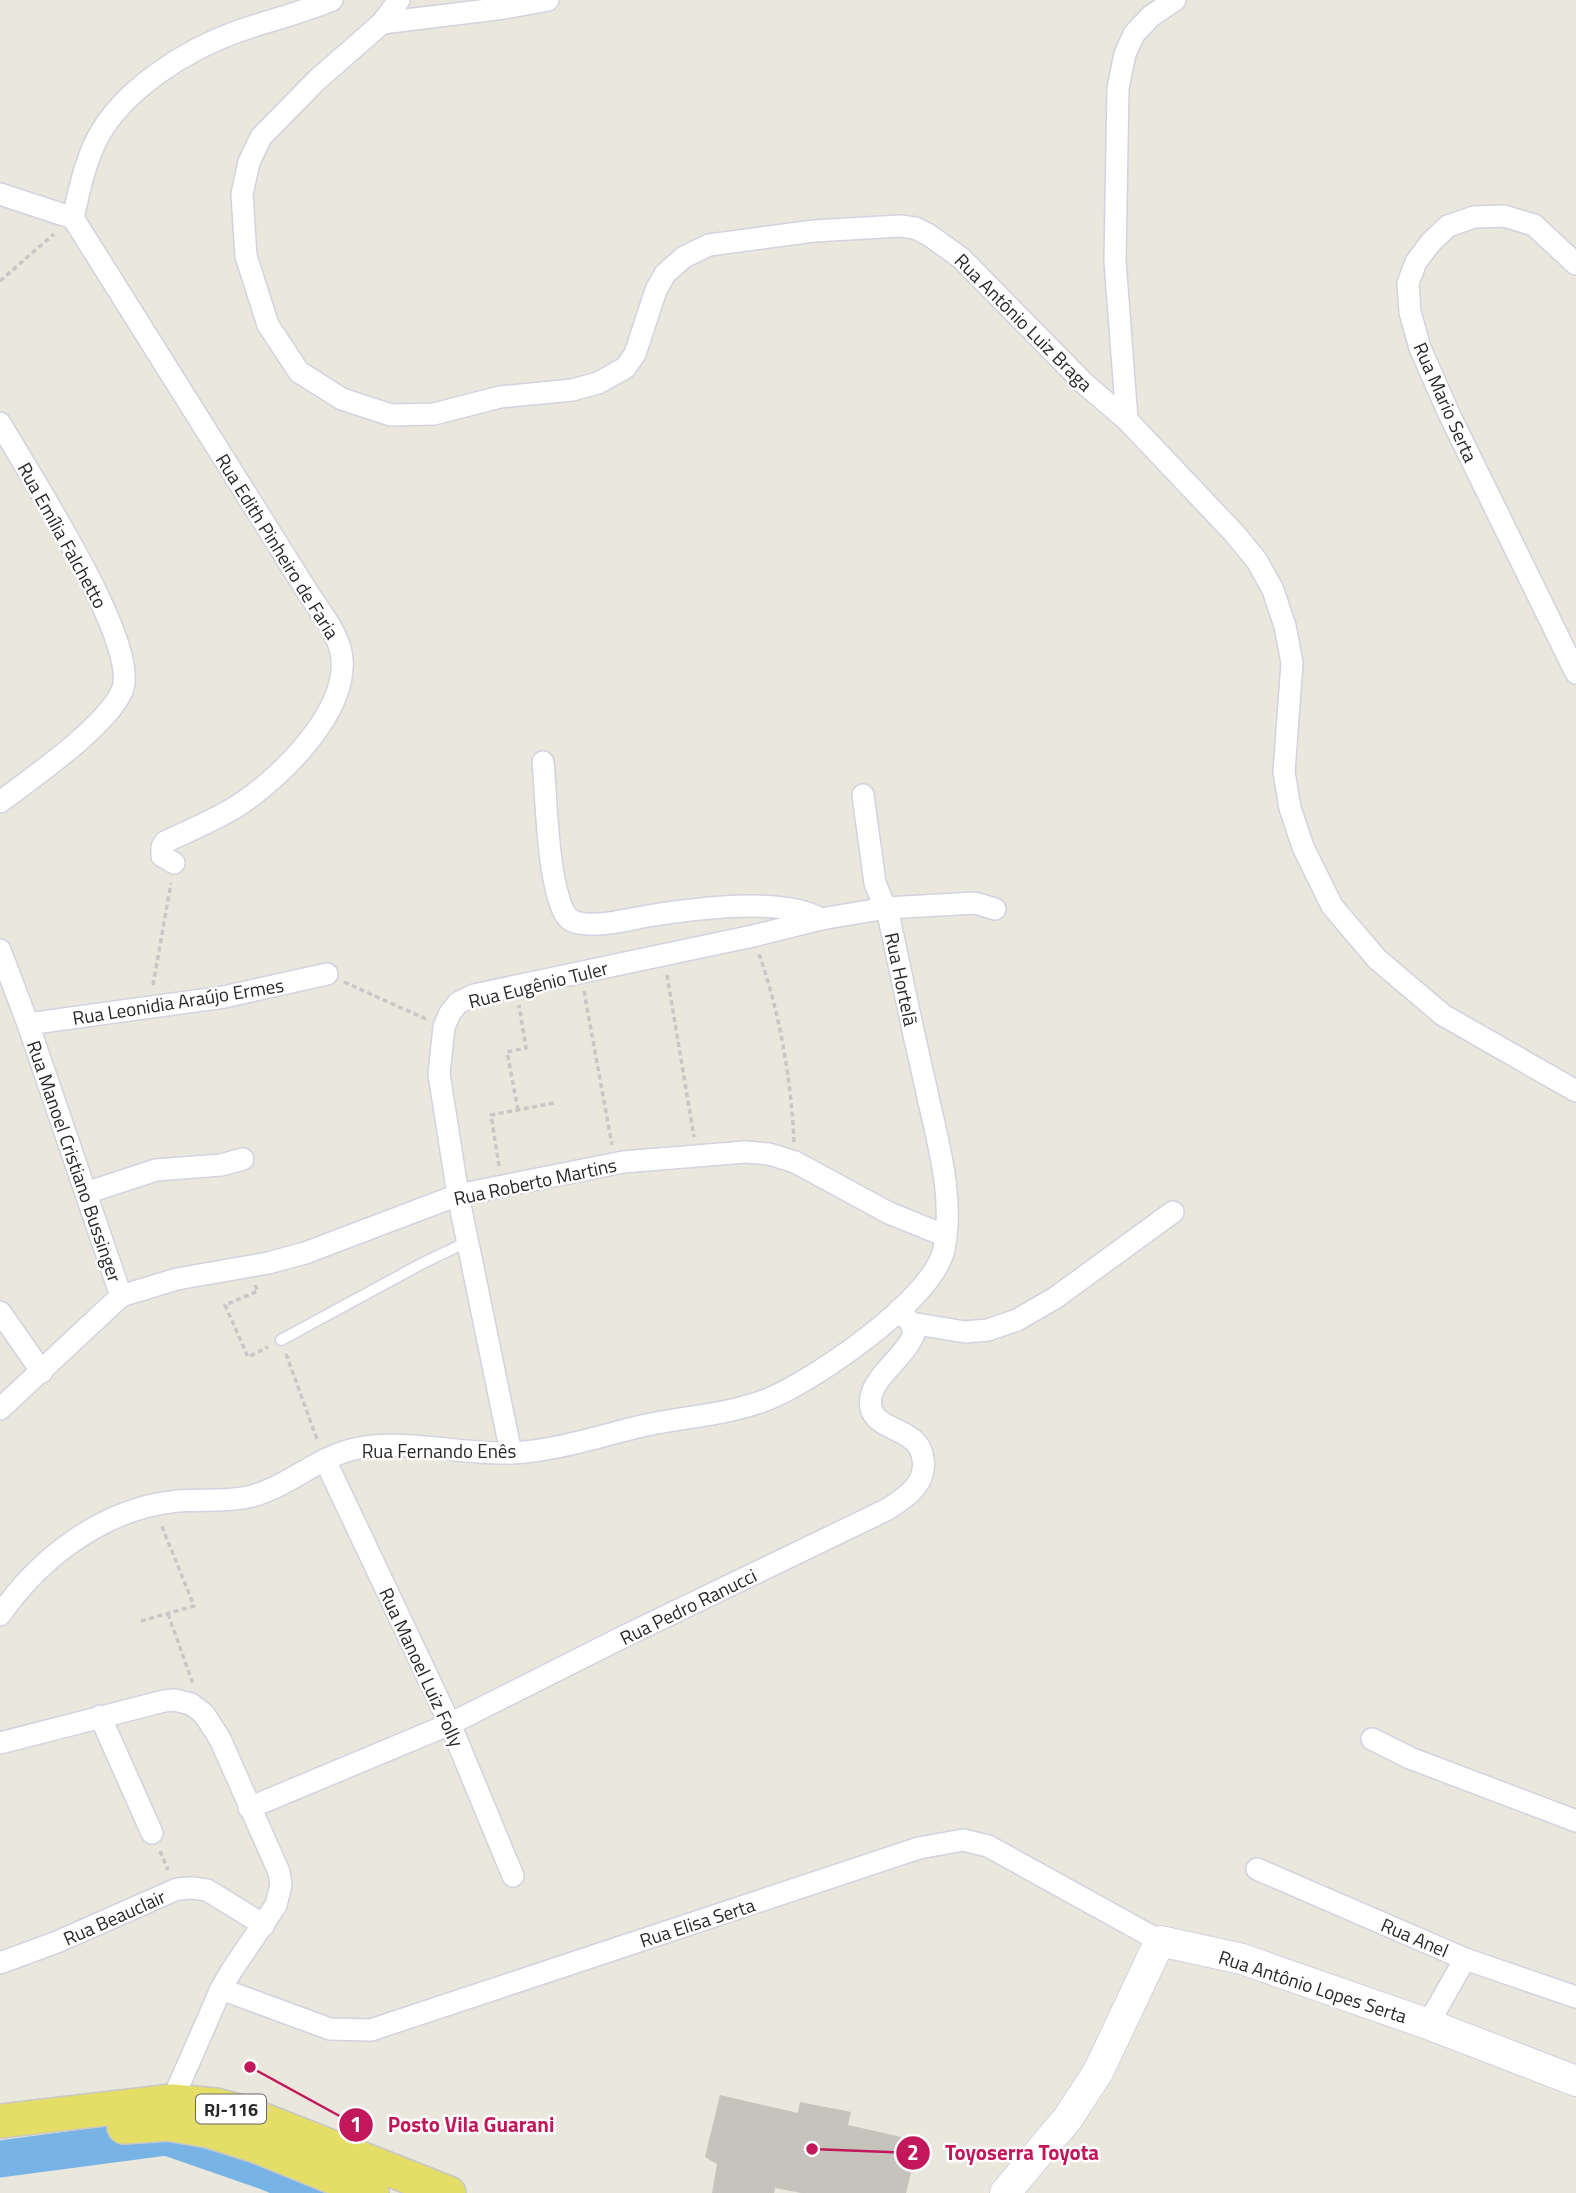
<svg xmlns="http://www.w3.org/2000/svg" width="1576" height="2193" viewBox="0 0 1576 2193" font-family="'Titillium Web',sans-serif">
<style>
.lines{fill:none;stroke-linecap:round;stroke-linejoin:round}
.river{stroke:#77b4e5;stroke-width:37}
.building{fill:#c6c3bc}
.lane-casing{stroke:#d2d2e1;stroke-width:13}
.street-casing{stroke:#d2d2e1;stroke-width:24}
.secondary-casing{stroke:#d2d2e1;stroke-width:32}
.primary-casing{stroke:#c7c7c7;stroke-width:36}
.path{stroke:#c7c7c7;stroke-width:3.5;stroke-dasharray:5 3.5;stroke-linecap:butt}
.lane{stroke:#fff;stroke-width:10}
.street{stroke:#fff;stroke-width:21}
.secondary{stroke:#fff;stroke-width:30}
.primary{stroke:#e5de66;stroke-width:33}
.labels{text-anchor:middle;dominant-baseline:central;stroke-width:5;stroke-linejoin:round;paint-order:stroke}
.shield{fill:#fff;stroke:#696969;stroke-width:2}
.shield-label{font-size:18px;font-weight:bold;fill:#292929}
.street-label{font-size:19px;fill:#292929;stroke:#fff}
.leader{fill:none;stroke:#c2185b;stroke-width:2.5}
.callout-dot{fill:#c2185b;stroke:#fff;stroke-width:2.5}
.mark-label{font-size:21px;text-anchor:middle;font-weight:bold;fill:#fff}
.callout-label{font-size:21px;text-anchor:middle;font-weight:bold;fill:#c2185b;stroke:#fff;stroke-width:5;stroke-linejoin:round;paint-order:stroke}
</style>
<rect width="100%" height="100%" fill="#eae7dc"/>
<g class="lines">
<!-- river -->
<polyline class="river" points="0,2159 167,2137 265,2171 318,2193"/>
</g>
<!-- building -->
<polygon class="building" points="720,2095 798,2113 800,2102 851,2112 848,2125 919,2141 906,2193 801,2193 775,2188 774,2193 712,2193 717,2164 705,2157"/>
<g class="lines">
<defs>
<polyline id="lane" points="281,1340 423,1263 469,1241"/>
<g id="street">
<polyline points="399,0 382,23 317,80 261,137 249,162 242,194 246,256 268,325 299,372 342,399 391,415 434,414 500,397 572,390 598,383 625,368 635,354 656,290 665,274 684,257 709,245 814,231 900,226 915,228 929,235 961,258 1085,384 1127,420 1235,534 1257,561 1273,590 1285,626 1292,663 1284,772 1290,808 1303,847 1332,906 1377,959 1443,1015 1576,1091"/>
<polyline points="382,23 504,8 548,0"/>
<polyline points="0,194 73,218"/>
<path d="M73,218L307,591C319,610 336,630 341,652C352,708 283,775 242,803C218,819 190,830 165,842L162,847V856L174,863"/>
<path d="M73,218C79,191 85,162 98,137C124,89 186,50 236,32C267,21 301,13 332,0"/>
<polyline points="1576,264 1534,225 1504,216 1474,217 1448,226 1431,242 1416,262 1408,283 1410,312 1420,348 1450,416 1576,673"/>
<polyline points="1127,420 1115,261 1118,88 1125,54 1134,34 1151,16 1175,0"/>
<path d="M0,423C27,471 142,645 122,691C106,727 32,778 0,802"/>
<polyline points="821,919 886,908 975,903 995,909"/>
<polyline points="0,950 28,1024 121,1296"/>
<polyline points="28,1024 224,997 327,974"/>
<polyline points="86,1193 156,1170 221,1165 243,1159"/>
<polyline points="0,1312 42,1372"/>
<polyline points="911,1323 965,1332 988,1330 1017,1320 1055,1298 1173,1212"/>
<polyline points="0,1409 121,1296 177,1279 268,1263 305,1253 458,1195 623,1162 745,1152 769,1154 795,1162 889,1213 946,1236"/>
<path d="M511,1453L458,1195L439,1074L444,1027L450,1013L458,1003L474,995L753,936L821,919C782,896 692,909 648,916C626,920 600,927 579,923C571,922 566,917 563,910C547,873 547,804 543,762"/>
<polyline points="325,1460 450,1724 513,1876"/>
<path d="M0,1615C41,1556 105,1508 178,1501C201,1499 224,1502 248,1497C284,1489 314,1460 350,1450C398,1437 462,1455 511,1453C556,1451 599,1436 642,1426C683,1417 726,1415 766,1400C812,1382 934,1299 944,1249C955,1194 936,1137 925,1083C912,1028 901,973 889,918L875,883L863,795"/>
<polyline points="100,1716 152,1833"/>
<polyline points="1372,1739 1410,1758 1576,1821"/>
<polyline points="0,1743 164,1701 175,1700 191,1704 204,1714 220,1739 279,1872 281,1885 276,1905 232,1970 221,1989 172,2101 170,2111"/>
<path d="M249,1808L450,1724L623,1637L888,1509C906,1497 927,1484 923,1459C922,1450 917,1442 909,1437C894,1426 866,1423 871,1397C875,1375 905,1357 914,1334L911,1323L899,1310"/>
<polyline points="1257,1869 1465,1959 1576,1997"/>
<polyline points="0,1963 57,1942 177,1889 192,1888 207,1890 264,1925"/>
<polyline points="221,1989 330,2029 371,2030 919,1848 963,1840 988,1846 1160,1941"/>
<polyline points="1428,2024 1465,1959"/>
</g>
<polyline id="secondary" points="1005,2193 1068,2118 1098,2072 1160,1941 1242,1959 1428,2024 1576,2081"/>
<g id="primary">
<polyline points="0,2121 172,2101 216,2105 246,2113 449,2193"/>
<polyline points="124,2127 168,2124 209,2131 256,2146 372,2193"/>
</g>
</defs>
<!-- lane casing -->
<use href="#lane" class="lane-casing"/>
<!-- street casing -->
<use href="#street" class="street-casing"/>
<!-- secondary casing -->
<use href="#secondary" class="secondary-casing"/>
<!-- primary casing -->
<use href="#primary" class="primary-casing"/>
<!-- path -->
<g class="path">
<polyline points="0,281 54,234"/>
<path d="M759,954C780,1014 791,1078 794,1142"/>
<polyline points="667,975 694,1137"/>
<polyline points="344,982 426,1019"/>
<polyline points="153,985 171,883"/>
<polyline points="584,991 612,1145"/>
<polyline points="518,1110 507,1052 526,1048 519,1005"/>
<polyline points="499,1166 491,1115 554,1103"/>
<polyline points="255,1285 258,1291 225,1305 248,1357 268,1347"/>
<polyline points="286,1354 318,1442"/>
<polyline points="168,1614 193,1684"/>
<polyline points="141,1621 194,1606 161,1524"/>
<polyline points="160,1851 168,1870"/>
</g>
<!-- lane -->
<use href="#lane" class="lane"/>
<!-- street -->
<use href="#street" class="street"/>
<!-- secondary -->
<use href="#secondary" class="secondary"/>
<!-- primary -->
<use href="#primary" class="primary"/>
</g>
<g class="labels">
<!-- shield labels -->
<rect class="shield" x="196" y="2094.5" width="70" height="29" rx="5"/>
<g class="shield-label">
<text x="231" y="2109">RJ-116</text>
</g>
<!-- street labels -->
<g class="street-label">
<text transform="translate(1024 322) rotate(45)">Rua Antônio Luiz Braga</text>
<text transform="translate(1446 402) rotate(66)">Rua Mario Serta</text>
<text transform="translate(63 535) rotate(61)">Rua Emília Falchetto</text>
<text transform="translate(278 546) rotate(58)">Rua Edith Pinheiro de Faria</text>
<text transform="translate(902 979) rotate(78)">Rua Hortelã</text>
<text transform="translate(538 984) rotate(-14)">Rua Eugênio Tuler</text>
<text transform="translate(178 1001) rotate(-9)">Rua Leonidia Araújo Ermes</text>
<text transform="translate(75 1161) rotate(71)">Rua Manoel Cristiano Bussinger</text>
<text transform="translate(535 1181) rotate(-12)">Rua Roberto Martins</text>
<text x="439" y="1450">Rua Fernando Enês</text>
<text transform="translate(688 1606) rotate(-26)">Rua Pedro Ranucci</text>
<text transform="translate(422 1667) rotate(65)">Rua Manoel Luiz Folly</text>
<text transform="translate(114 1917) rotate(-24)">Rua Beauclair</text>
<text transform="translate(697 1922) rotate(-18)">Rua Elisa Serta</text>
<text transform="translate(1415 1937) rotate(23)">Rua Anel</text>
<text transform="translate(1313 1986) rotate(18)">Rua Antônio Lopes Serta</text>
</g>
</g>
<!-- callouts -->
<path class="leader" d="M250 2067L356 2125M812 2149L913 2153"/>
<g class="callout-dot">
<circle cx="250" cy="2067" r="7"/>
<circle cx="812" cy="2149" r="7"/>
<circle cx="356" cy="2125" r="18"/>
<circle cx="913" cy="2153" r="18"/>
</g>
<g class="mark-label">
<text x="356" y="2132">1</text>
<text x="913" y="2160">2</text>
</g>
<g class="callout-label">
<text x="471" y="2132">Posto Vila Guarani</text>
<text x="1022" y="2160">Toyoserra Toyota</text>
</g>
</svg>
